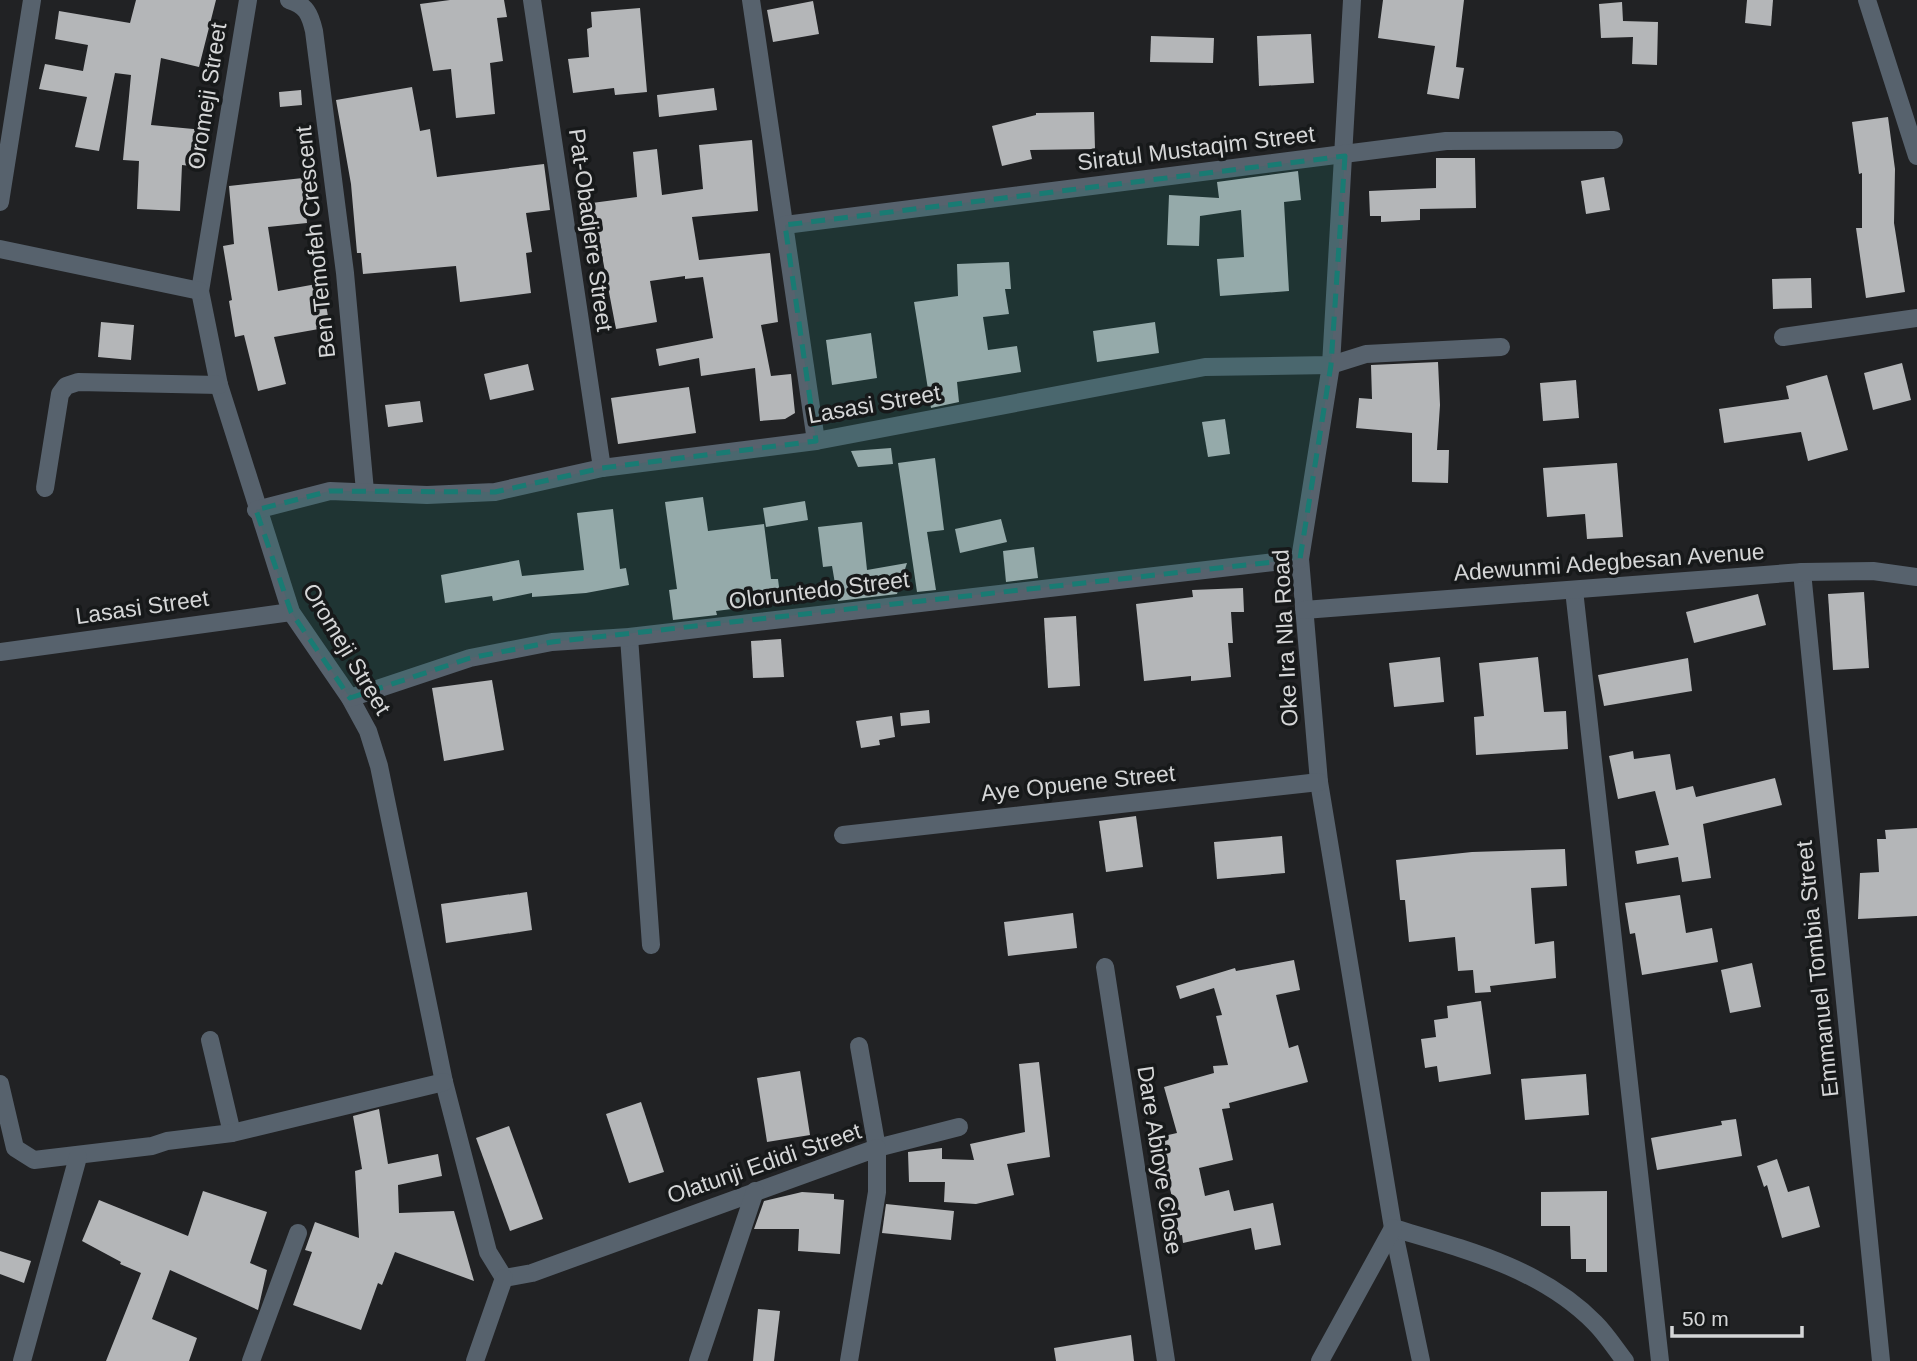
<svg xmlns="http://www.w3.org/2000/svg" width="1917" height="1361" viewBox="0 0 1917 1361" font-family="Helvetica,sans-serif">
<style>
.building{fill:#b4b6b8}
.lines{fill:none;stroke-linecap:round;stroke-linejoin:round}
.minor{stroke:#57626d;stroke-width:18}
.marked{fill:#197b73;fill-opacity:0.2;stroke:#197b73;stroke-width:5;stroke-dasharray:14 9;stroke-linejoin:round}
.labels{text-anchor:middle;dominant-baseline:central;stroke-width:7;stroke-linejoin:round;paint-order:stroke}
.street-label{font-size:23px;fill:#d5d6d7;stroke:#17191a}
</style>
<rect width="100%" height="100%" fill="#212224"/>
<!-- building -->
<g class="building">
<polygon points="136,0 216,0 199,67 161,58 151,125 204,130 200,167 182,165 180,211 137,209 139,161 123,160 131,75 115,73 99,151 75,147 87,97 39,89 45,64 83,71 88,45 55,39 59,11 130,23"/>
<polygon points="450,0 504,0 507,17 497,18 503,61 490,63 495,114 456,118 451,69 433,71 420,4"/>
<polygon points="1383,0 1464,0 1456,67 1464,68 1459,99 1427,94 1435,46 1378,38"/>
<polygon points="1747,0 1773,0 1771,26 1745,23"/>
<polygon points="813,1 819,34 773,42 767,10"/>
<polygon points="1622,2 1623,21 1658,22 1657,65 1632,64 1633,37 1601,38 1599,4"/>
<polygon points="640,8 647,92 615,95 614,88 573,93 568,59 589,57 587,29 592,27 591,12"/>
<polygon points="1311,34 1314,83 1259,86 1257,36"/>
<polygon points="1151,36 1214,38 1213,63 1150,62"/>
<polygon points="412,87 420,131 430,129 437,177 544,164 550,210 526,213 532,252 526,253 531,293 460,302 456,266 363,274 361,253 357,253 351,184 336,100"/>
<polygon points="714,88 717,110 659,117 657,95"/>
<polygon points="301,90 302,105 280,107 279,92"/>
<polygon points="1094,112 1095,149 1030,150 1032,159 1002,166 992,126 1036,115 1036,113"/>
<polygon points="1888,117 1895,169 1894,223 1905,292 1866,298 1856,228 1862,228 1862,173 1859,174 1852,122"/>
<polygon points="752,140 758,211 692,217 699,260 770,253 778,322 761,325 771,376 791,374 795,413 785,419 760,421 755,368 701,376 699,358 659,366 656,349 713,338 703,277 685,279 685,276 650,281 657,322 616,329 592,203 637,197 633,152 657,149 662,195 703,189 699,145"/>
<polygon points="1436,158 1475,158 1476,208 1420,209 1420,220 1381,222 1381,216 1370,216 1369,191 1436,188"/>
<polygon points="1298,171 1301,200 1284,202 1289,291 1220,296 1217,259 1244,257 1241,210 1200,216 1199,246 1167,245 1169,195 1219,198 1217,182"/>
<polygon points="1604,177 1610,210 1586,214 1581,181"/>
<polygon points="303,178 307,223 268,227 278,291 322,283 330,327 274,337 286,384 258,391 244,335 235,337 229,301 232,300 223,246 234,244 229,186"/>
<polygon points="1009,262 1011,289 1005,289 1009,314 983,317 988,350 1017,346 1021,372 957,382 959,402 931,408 914,302 958,296 957,264"/>
<polygon points="1811,278 1812,308 1773,309 1772,279"/>
<polygon points="101,322 134,325 131,360 98,357"/>
<polygon points="1155,322 1159,353 1097,362 1093,331"/>
<polygon points="871,333 877,378 832,385 826,340"/>
<polygon points="1438,362 1440,405 1437,450 1449,450 1448,483 1412,482 1412,433 1356,428 1359,398 1372,399 1371,365"/>
<polygon points="1902,363 1911,400 1873,410 1864,373"/>
<polygon points="528,364 534,390 490,400 484,374"/>
<polygon points="1827,375 1848,450 1808,461 1801,432 1724,443 1719,409 1789,399 1786,386"/>
<polygon points="1576,380 1579,418 1543,421 1540,383"/>
<polygon points="689,387 696,433 618,444 611,398"/>
<polygon points="420,401 423,422 388,427 385,405"/>
<polygon points="1225,419 1230,454 1208,457 1202,422"/>
<polygon points="891,448 893,464 858,467 851,451"/>
<polygon points="935,458 944,530 927,532 936,590 917,592 898,463"/>
<polygon points="1617,463 1623,537 1587,539 1585,514 1547,517 1543,468"/>
<polygon points="703,497 708,531 764,524 771,579 778,579 781,603 716,611 717,615 673,620 669,590 677,589 665,502"/>
<polygon points="805,501 808,520 766,527 763,508"/>
<polygon points="613,509 620,569 626,568 629,585 586,593 532,597 532,593 493,601 492,596 445,603 441,575 519,560 522,576 584,570 577,513"/>
<polygon points="1001,519 1007,542 960,553 955,529"/>
<polygon points="862,522 867,570 907,563 897,594 838,601 832,566 823,567 818,527"/>
<polygon points="1034,547 1038,578 1006,582 1003,551"/>
<polygon points="1243,588 1244,612 1231,612 1233,643 1228,643 1231,677 1191,681 1191,676 1144,681 1136,604 1193,597 1192,590"/>
<polygon points="1864,592 1869,668 1833,670 1828,594"/>
<polygon points="1758,594 1766,625 1694,643 1686,612"/>
<polygon points="1076,616 1080,686 1048,688 1044,618"/>
<polygon points="781,639 784,677 753,678 751,641"/>
<polygon points="1440,657 1444,702 1394,707 1389,663"/>
<polygon points="1538,657 1544,712 1566,711 1568,749 1476,755 1474,717 1484,716 1479,663"/>
<polygon points="1688,658 1692,691 1604,706 1598,675"/>
<polygon points="492,680 504,750 444,761 432,688"/>
<polygon points="929,710 930,723 901,726 900,713"/>
<polygon points="892,716 895,737 879,740 880,745 861,748 856,721"/>
<polygon points="1633,751 1634,759 1670,754 1676,790 1693,786 1696,797 1775,778 1782,805 1703,824 1711,878 1682,882 1678,857 1637,864 1635,851 1669,845 1655,791 1618,799 1609,756"/>
<polygon points="1136,816 1143,867 1106,872 1099,821"/>
<polygon points="1917,828 1917,916 1858,919 1860,873 1879,872 1877,839 1886,839 1885,830"/>
<polygon points="1282,836 1285,873 1217,879 1214,842"/>
<polygon points="1565,849 1567,886 1531,888 1535,944 1554,941 1556,978 1490,986 1491,992 1475,993 1473,970 1458,971 1455,937 1409,942 1405,900 1400,900 1396,860 1472,852"/>
<polygon points="527,892 532,930 446,943 441,904"/>
<polygon points="1680,895 1686,933 1712,928 1718,962 1642,975 1635,933 1630,934 1625,903"/>
<polygon points="1073,913 1077,948 1008,956 1004,922"/>
<polygon points="1294,960 1300,990 1276,995 1289,1048 1298,1045 1308,1082 1229,1103 1230,1108 1222,1109 1233,1160 1199,1168 1205,1196 1229,1190 1234,1211 1273,1203 1281,1245 1255,1250 1251,1228 1183,1243 1182,1235 1170,1237 1163,1205 1173,1202 1167,1175 1163,1176 1155,1138 1177,1133 1164,1087 1214,1073 1213,1066 1228,1065 1216,1016 1222,1015 1214,988 1180,999 1176,986 1235,968 1236,971"/>
<polygon points="1752,963 1761,1007 1730,1013 1721,970"/>
<polygon points="1481,1001 1491,1074 1439,1082 1437,1066 1425,1068 1421,1039 1436,1037 1434,1020 1448,1018 1447,1006"/>
<polygon points="1039,1062 1050,1157 1007,1164 1014,1195 976,1204 944,1202 945,1182 909,1182 908,1152 942,1148 942,1159 974,1160 970,1144 1025,1132 1019,1064"/>
<polygon points="800,1071 810,1135 767,1142 757,1078"/>
<polygon points="1586,1074 1589,1115 1525,1120 1521,1079"/>
<polygon points="641,1102 664,1172 629,1183 606,1114"/>
<polygon points="379,1109 388,1164 438,1154 442,1176 398,1185 399,1213 454,1211 474,1281 395,1252 382,1285 378,1283 361,1330 293,1305 312,1252 305,1250 315,1222 359,1238 355,1171 362,1169 353,1116"/>
<polygon points="1736,1119 1742,1156 1657,1170 1651,1138 1722,1125 1721,1121"/>
<polygon points="509,1126 543,1219 510,1231 476,1138"/>
<polygon points="1777,1159 1788,1192 1809,1186 1820,1227 1782,1238 1767,1185 1764,1187 1757,1166"/>
<polygon points="203,1191 267,1212 250,1263 267,1270 258,1310 170,1270 152,1319 197,1338 189,1361 106,1361 141,1273 120,1264 121,1262 82,1241 99,1200 188,1236"/>
<polygon points="1607,1191 1607,1272 1586,1272 1586,1259 1571,1259 1570,1226 1541,1226 1541,1192"/>
<polygon points="802,1192 834,1194 834,1199 844,1200 840,1254 798,1251 799,1229 754,1229 764,1201"/>
<polygon points="886,1204 954,1211 951,1240 882,1233"/>
<polygon points="0,1251 31,1261 24,1283 0,1274"/>
<polygon points="758,1309 780,1311 774,1361 753,1361"/>
<polygon points="1131,1335 1134,1361 1056,1361 1054,1348"/>
</g>
<g class="lines">
<!-- minor -->
<g class="minor">
<polyline points="248,0 200,291 219,385 291,612 350,698 368,731 379,766 444,1082 488,1252 504,1278"/>
<path d="M289,0C306,5 310,14 314,31L345,273L365,491"/>
<polyline points="532,0 602,468"/>
<polyline points="751,0 816,441"/>
<polyline points="1352,0 1331,365 1300,559 1319,782 1393,1228 1421,1361"/>
<polyline points="1867,0 1917,156"/>
<polyline points="0,202 32,0"/>
<polyline points="785,225 1446,141 1614,140"/>
<polyline points="0,249 200,291"/>
<polyline points="1783,337 1917,318"/>
<polyline points="45,488 60,394 66,386 78,382 219,385"/>
<polyline points="256,510 330,491 427,495 495,492 602,468 816,441 1205,367 1331,365 1366,354 1501,347"/>
<polyline points="1802,572 1881,1361"/>
<polyline points="1574,590 1660,1361"/>
<polyline points="1304,610 1802,572 1873,571 1917,577"/>
<polyline points="629,637 651,945"/>
<polyline points="0,652 291,612"/>
<polyline points="350,698 470,658 552,642 629,637 1300,559"/>
<polyline points="843,835 1319,782"/>
<polyline points="1105,967 1166,1361"/>
<polyline points="210,1040 232,1133"/>
<polyline points="859,1046 877,1148 959,1127"/>
<polyline points="0,1084 15,1148 34,1160 152,1146 167,1141 232,1133 444,1082"/>
<path d="M1393,1228C1464,1249 1541,1268 1595,1323C1606,1334 1615,1348 1625,1361"/>
<polyline points="504,1278 532,1273 877,1148 877,1192 849,1361"/>
<polyline points="22,1361 78,1157"/>
<polyline points="251,1361 298,1233"/>
<polyline points="475,1361 504,1278"/>
<polyline points="698,1361 755,1191"/>
<polyline points="1320,1361 1393,1228"/>
</g>
</g>
<!-- marked area -->
<path class="marked" d="M1345,156L1331,365L1300,559L552,642L470,658L350,698L291,612L256,510L330,491L495,492L602,468L816,441L785,225Z"/>
<g class="labels">
<!-- street labels -->
<g class="street-label">
<text transform="translate(207 96) rotate(-81)">Oromeji Street</text>
<text transform="translate(1196 148) rotate(-7)">Siratul Mustaqim Street</text>
<text transform="translate(591 230) rotate(82)">Pat-Obadjere Street</text>
<text transform="translate(315 242) rotate(-96)">Ben Temofeh Crescent</text>
<text transform="translate(874 404) rotate(-10)">Lasasi Street</text>
<text transform="translate(1609 562) rotate(-4)">Adewunmi Adegbesan Avenue</text>
<text transform="translate(819 590) rotate(-7)">Oloruntedo Street</text>
<text transform="translate(142 607) rotate(-8)">Lasasi Street</text>
<text transform="translate(1285 638) rotate(-93)">Oke Ira Nla Road</text>
<text transform="translate(347 649) rotate(59)">Oromeji Street</text>
<text transform="translate(1078 783) rotate(-6)">Aye Opuene Street</text>
<text transform="translate(1817 969) rotate(-96)">Emmanuel Tombia Street</text>
<text transform="translate(1160 1160) rotate(81)">Dare Abioye Close</text>
<text transform="translate(764 1163) rotate(-19)">Olatunji Edidi Street</text>
</g>
</g>
<!-- scale -->
<path d="M1672 1326v10h130v-10" fill="none" stroke="#d5d6d7" stroke-width="3.5"/>
<text x="1682" y="1326" font-size="21" fill="#d5d6d7" stroke="#17191a" stroke-width="5" paint-order="stroke">50 m</text>
</svg>
